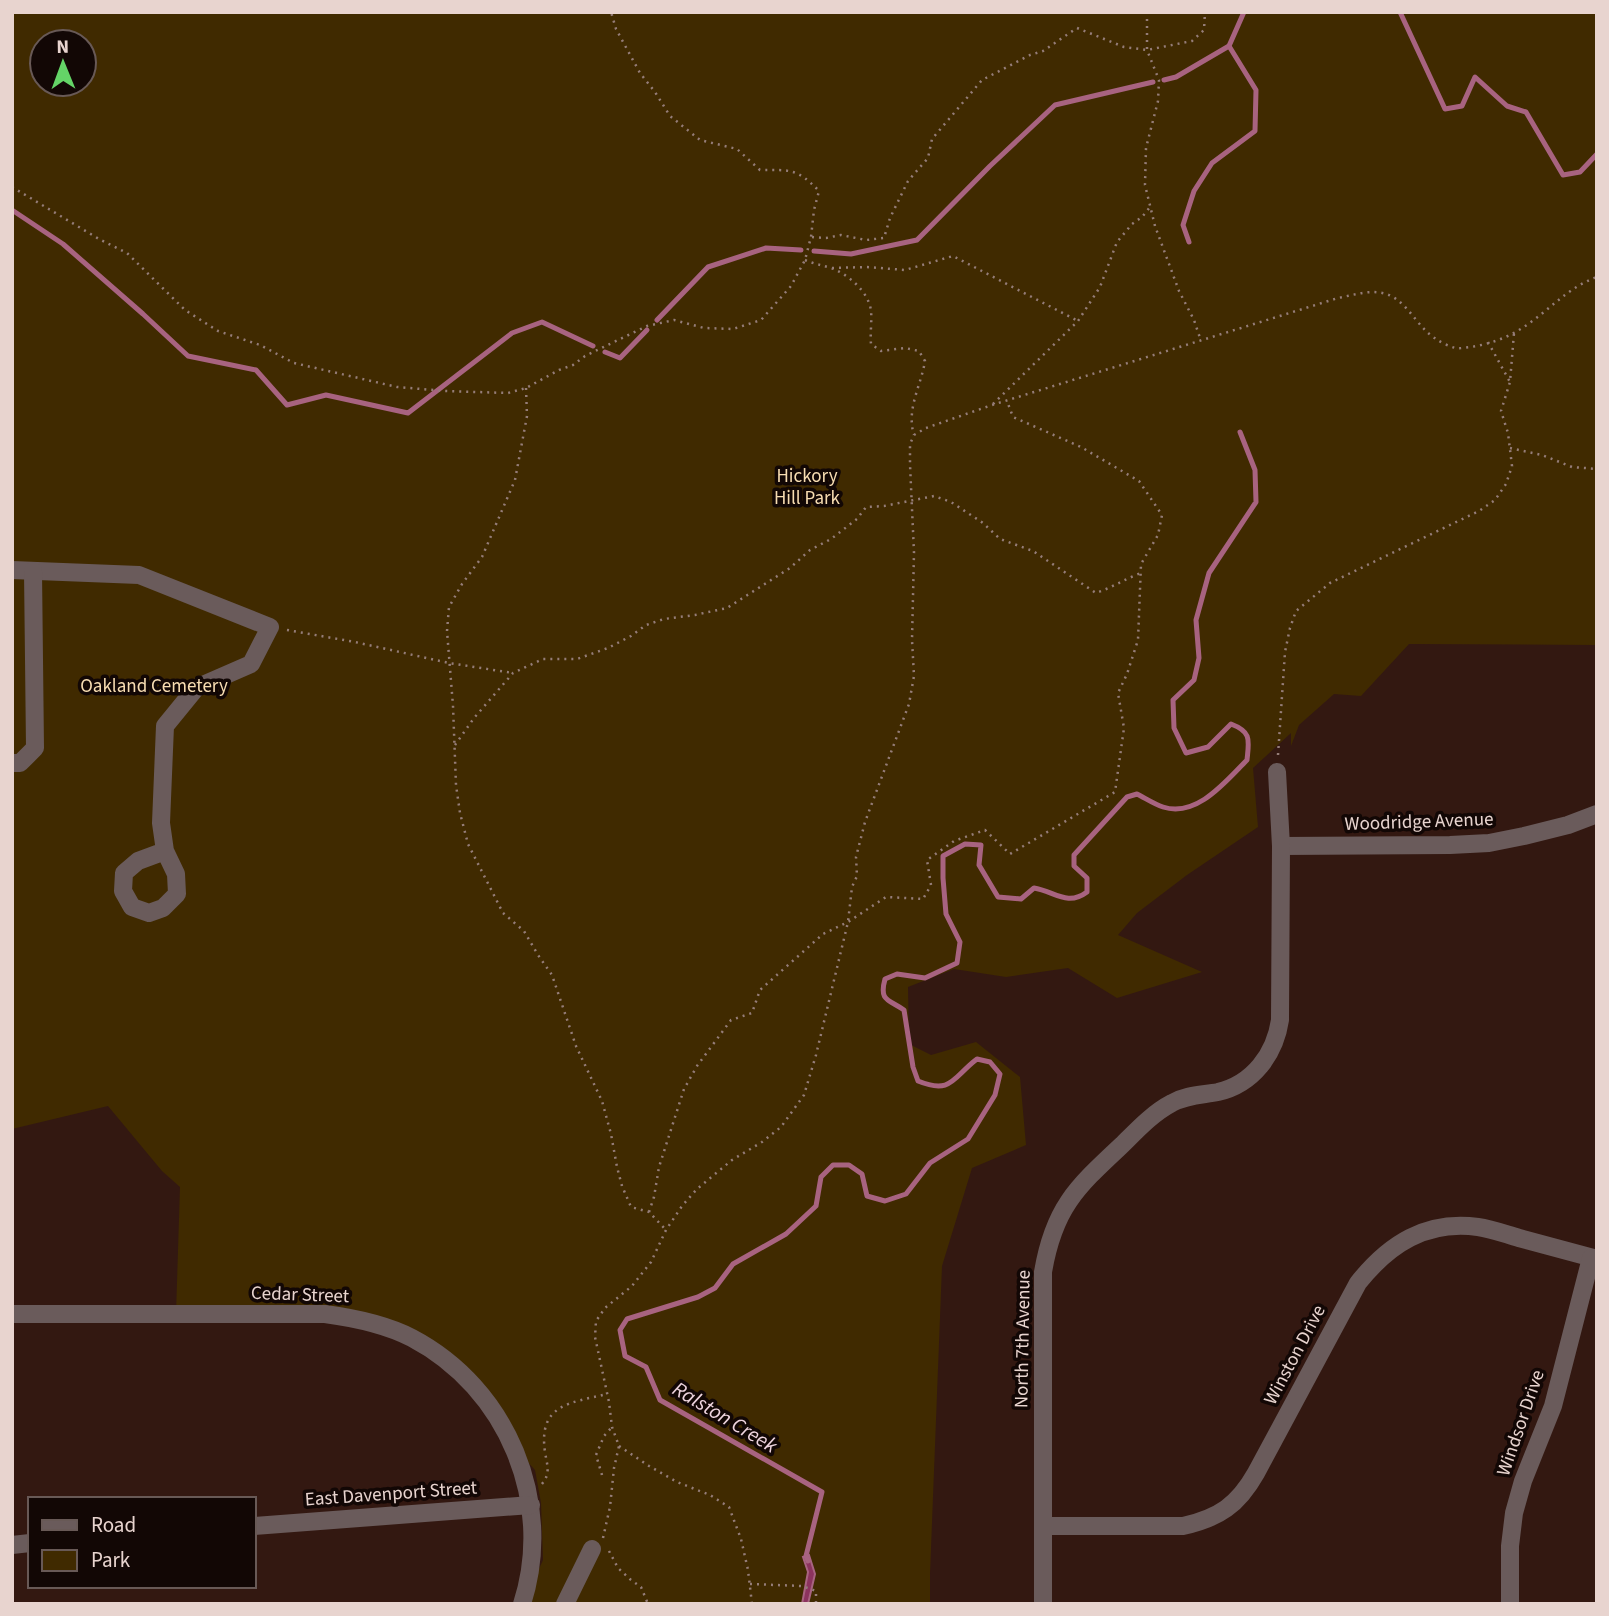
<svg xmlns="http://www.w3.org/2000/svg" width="1609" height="1616" viewBox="0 0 1609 1616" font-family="'Source Sans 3',sans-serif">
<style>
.green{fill:#402a00;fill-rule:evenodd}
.water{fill:#8c335e;stroke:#a86380;stroke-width:2}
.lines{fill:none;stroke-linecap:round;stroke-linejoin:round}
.stream{stroke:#a86380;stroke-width:5}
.path{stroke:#957d78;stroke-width:2.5;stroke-dasharray:2 5;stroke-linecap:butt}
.minor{stroke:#6a5b5b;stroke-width:18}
.labels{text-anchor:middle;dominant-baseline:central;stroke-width:7;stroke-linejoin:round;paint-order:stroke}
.park-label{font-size:19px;fill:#f8ddb2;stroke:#120705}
.street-label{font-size:19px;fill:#e8d4cf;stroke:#120705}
.water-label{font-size:21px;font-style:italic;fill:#eed4de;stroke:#120705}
</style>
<rect width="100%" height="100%" fill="#331811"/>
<!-- green -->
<path class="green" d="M12,12H1597V645L1409,644L1361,696L1334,694L1299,725L1291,746V733L1253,768L1258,827L1187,875L1137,913L1118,935L1202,972L1117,998L1068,968L1006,977L954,969L908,987L909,1044L931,1055L976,1042L1020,1077L1026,1145L972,1168L942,1266L930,1574V1604H523L543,1560L541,1503L535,1470L514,1447L482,1395L384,1326L176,1314L180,1187L162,1171L108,1106L12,1129ZM42,42H84V84H42Z"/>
<!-- water -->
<polygon class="water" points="809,1555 815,1574 808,1604 802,1604 808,1572 803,1557"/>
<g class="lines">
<!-- stream -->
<g class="stream">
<polyline points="1400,12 1445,109 1462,106 1475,77 1507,106 1526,112 1563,175 1580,172 1597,154"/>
<polyline points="1164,80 1176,77 1229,46"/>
<polyline points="12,210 63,244 143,314 188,356 256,370 287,405 326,395 408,413 512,333 542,322 593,346"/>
<polyline points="1189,242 1183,225 1194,191 1212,163 1255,131 1256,90 1229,46 1244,12"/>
<polyline points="814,251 851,254 917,240 990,166 1055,105 1153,82"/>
<polyline points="657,320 708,267 766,248 801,250"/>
<polyline points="605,352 620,358 647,330"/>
<path d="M808,1561L806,1556L822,1492L660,1400L646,1367L625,1356L620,1330L627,1319L698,1297L715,1288L733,1264L786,1234L816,1206L821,1177L833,1165H849L862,1174L867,1196L885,1201L906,1194L930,1163L968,1139L995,1095L1000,1074L990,1062L977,1059C953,1077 952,1095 918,1081L913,1067L904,1010C888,999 879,1001 885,979L897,974L925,978L957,963L960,942L946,914L943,878V856L965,844L981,845L979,865L998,897L1021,899L1034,888C1054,891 1067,907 1087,892V878L1074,866V855L1127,797L1137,794C1145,798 1154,804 1163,807C1197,818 1226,781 1247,760C1249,740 1252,732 1231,724L1208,747L1186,753L1174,728L1173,700L1194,680L1199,658L1196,620L1209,573L1256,502L1255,470L1240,432"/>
</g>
<!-- path -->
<g class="path">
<polyline points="1147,12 1147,50 1159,80 1158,101 1146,148 1145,185 1155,226 1179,291 1194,320 1201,341"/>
<path d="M12,187L99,239L127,253L185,310L218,331L260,345L294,363L397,387L445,391L508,393L526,388L559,370L573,365L585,356L647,326L674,320L704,328L733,329L761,320L791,286L805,260L811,237L814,210L819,191C797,168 790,170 760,170L737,149L700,140L670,116L655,92L640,73L616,29L611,12"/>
<polyline points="812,237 826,238 841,235 866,240 884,238 890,218 908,181 928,158 932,139 982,80 1030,55 1043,51 1077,28 1124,47 1147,50 1192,41 1204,30 1205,12"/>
<path d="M805,260C814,264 822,265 831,268C848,274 869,292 871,311C872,321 870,333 871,344L881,351L905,348L919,351L925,361C921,386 906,409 914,435"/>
<polyline points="832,268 867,267 905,270 953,256 1078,321"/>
<polyline points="1488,342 1510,382"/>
<polyline points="526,388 527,416 515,480 482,557 462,584 449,607 447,631 453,706 456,785 460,813 468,844 503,913 524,931 538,955 552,975 576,1046 602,1101 611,1134 617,1167 622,1186 631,1207 649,1212 666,1230"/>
<polyline points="993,404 1078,321 1100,287 1117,242 1132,224 1142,217 1150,207"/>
<polyline points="1510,448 1542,455 1572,467 1597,469"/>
<polyline points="287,630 355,642 449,663 513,673"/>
<path d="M455,745L474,718L513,673L543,659H577L608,648L631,636L646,625L664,619L695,615L727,608L790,568L810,550L831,539L857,519L866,507L884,506L934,496L951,502L983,523L1000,539L1033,551L1096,593C1111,588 1125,579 1141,573"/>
<polyline points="1278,755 1285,652 1290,628 1296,611 1330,583 1479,511 1495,500 1506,484 1512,466 1508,433 1501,411 1510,382 1514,333"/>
<polyline points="649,1212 654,1197 659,1167 684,1089 697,1066 731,1020 752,1013 760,990 823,934 848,922 886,897 923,899 931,885 927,860 954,841 985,830 1010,854 1115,792 1124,728 1118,693 1127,674 1138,640 1141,564 1158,535 1162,515 1139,481 1081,447 1013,417 1007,401"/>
<polyline points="619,1446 649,1466 677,1482 710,1495 729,1507 741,1539 748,1570 752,1604"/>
<polyline points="602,1475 596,1455 604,1436 612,1427"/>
<path d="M542,1484C551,1473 547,1465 545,1452C538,1404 570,1403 607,1394"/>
<path d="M603,1538L610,1507L614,1468L619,1446L612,1427L609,1402L595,1337L596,1321L605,1308L632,1286L651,1262L666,1230L682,1206L697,1189L732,1160L762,1142L781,1127L804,1095L816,1055L848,922L852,887L857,876L856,857L865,822L909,704L914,676L912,640L914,553L910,464V444L914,435L926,428L992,405L1338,298C1354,295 1370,289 1386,294C1403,299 1413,318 1425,330C1431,336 1438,341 1447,345C1452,347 1456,349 1462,348C1487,346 1511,337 1531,322C1553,306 1571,286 1597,277"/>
<polyline points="609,1551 618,1568 631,1580 641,1587 648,1604"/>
<polyline points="750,1584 802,1586 816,1591 816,1604"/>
</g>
<!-- minor -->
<g class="minor">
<polyline points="12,570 139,575 270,627 251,664 196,688 165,726 161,823 165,851 176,874 177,894 163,908 149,913 132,907 123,891 124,873 138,861 165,851"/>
<polyline points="12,763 20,763 35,748 33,571"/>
<polyline points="1281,846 1450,845 1489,843 1524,836 1568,825 1597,814"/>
<path d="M12,1314H325C355,1318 385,1324 412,1338C507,1388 555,1502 522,1604"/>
<polyline points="254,1526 531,1505"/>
<path d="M1043,1526H1183C1219,1518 1238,1505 1256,1473L1358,1283C1389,1244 1426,1220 1478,1227C1492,1229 1505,1234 1519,1238C1545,1245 1571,1252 1597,1259"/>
<polyline points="12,1545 30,1543"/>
<polyline points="565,1604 592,1549"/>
<path d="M1043,1604V1272C1054,1207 1077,1187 1123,1144C1138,1129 1153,1113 1172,1103C1186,1095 1202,1095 1218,1092C1253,1084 1275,1054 1280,1020L1281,846L1277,772"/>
<polyline points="1510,1604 1510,1546 1514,1513 1523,1481 1553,1406 1591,1258"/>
</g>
</g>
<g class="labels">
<!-- park labels -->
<g class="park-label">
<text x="807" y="476">Hickory<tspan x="807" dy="22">Hill Park</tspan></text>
<text x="154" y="686">Oakland Cemetery</text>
</g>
<!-- street labels -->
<g class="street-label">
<text transform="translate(1419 822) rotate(-2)">Woodridge Avenue</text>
<text transform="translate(300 1295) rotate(2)">Cedar Street</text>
<text transform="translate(1023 1339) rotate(-89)">North 7th Avenue</text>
<text transform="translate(1295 1355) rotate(-62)">Winston Drive</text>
<text transform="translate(1521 1423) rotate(-71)">Windsor Drive</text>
<text transform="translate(391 1494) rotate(-4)">East Davenport Street</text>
</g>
<!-- water labels -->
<g class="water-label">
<text transform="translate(725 1417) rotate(31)">Ralston Creek</text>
</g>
</g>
<!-- border -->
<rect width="1609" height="1616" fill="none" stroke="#e8d4cf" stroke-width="28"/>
<!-- legend -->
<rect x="28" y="1497" width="228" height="91" fill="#120705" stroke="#685956" stroke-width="2"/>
<rect x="42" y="1520" width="35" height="10" fill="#6a5b5b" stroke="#685956" stroke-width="2"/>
<text x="91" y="1532" font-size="21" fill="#e8d4cf">Road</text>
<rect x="42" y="1550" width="35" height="21" fill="#402a00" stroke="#685956" stroke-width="2"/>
<text x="91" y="1567" font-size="21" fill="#e8d4cf">Park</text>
<!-- north arrow -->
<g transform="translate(63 63) rotate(359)"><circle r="33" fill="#120705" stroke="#685956" stroke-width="2"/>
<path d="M0-5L12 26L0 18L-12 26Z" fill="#64d467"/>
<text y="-10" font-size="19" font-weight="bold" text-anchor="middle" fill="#e8d4cf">N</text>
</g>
</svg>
